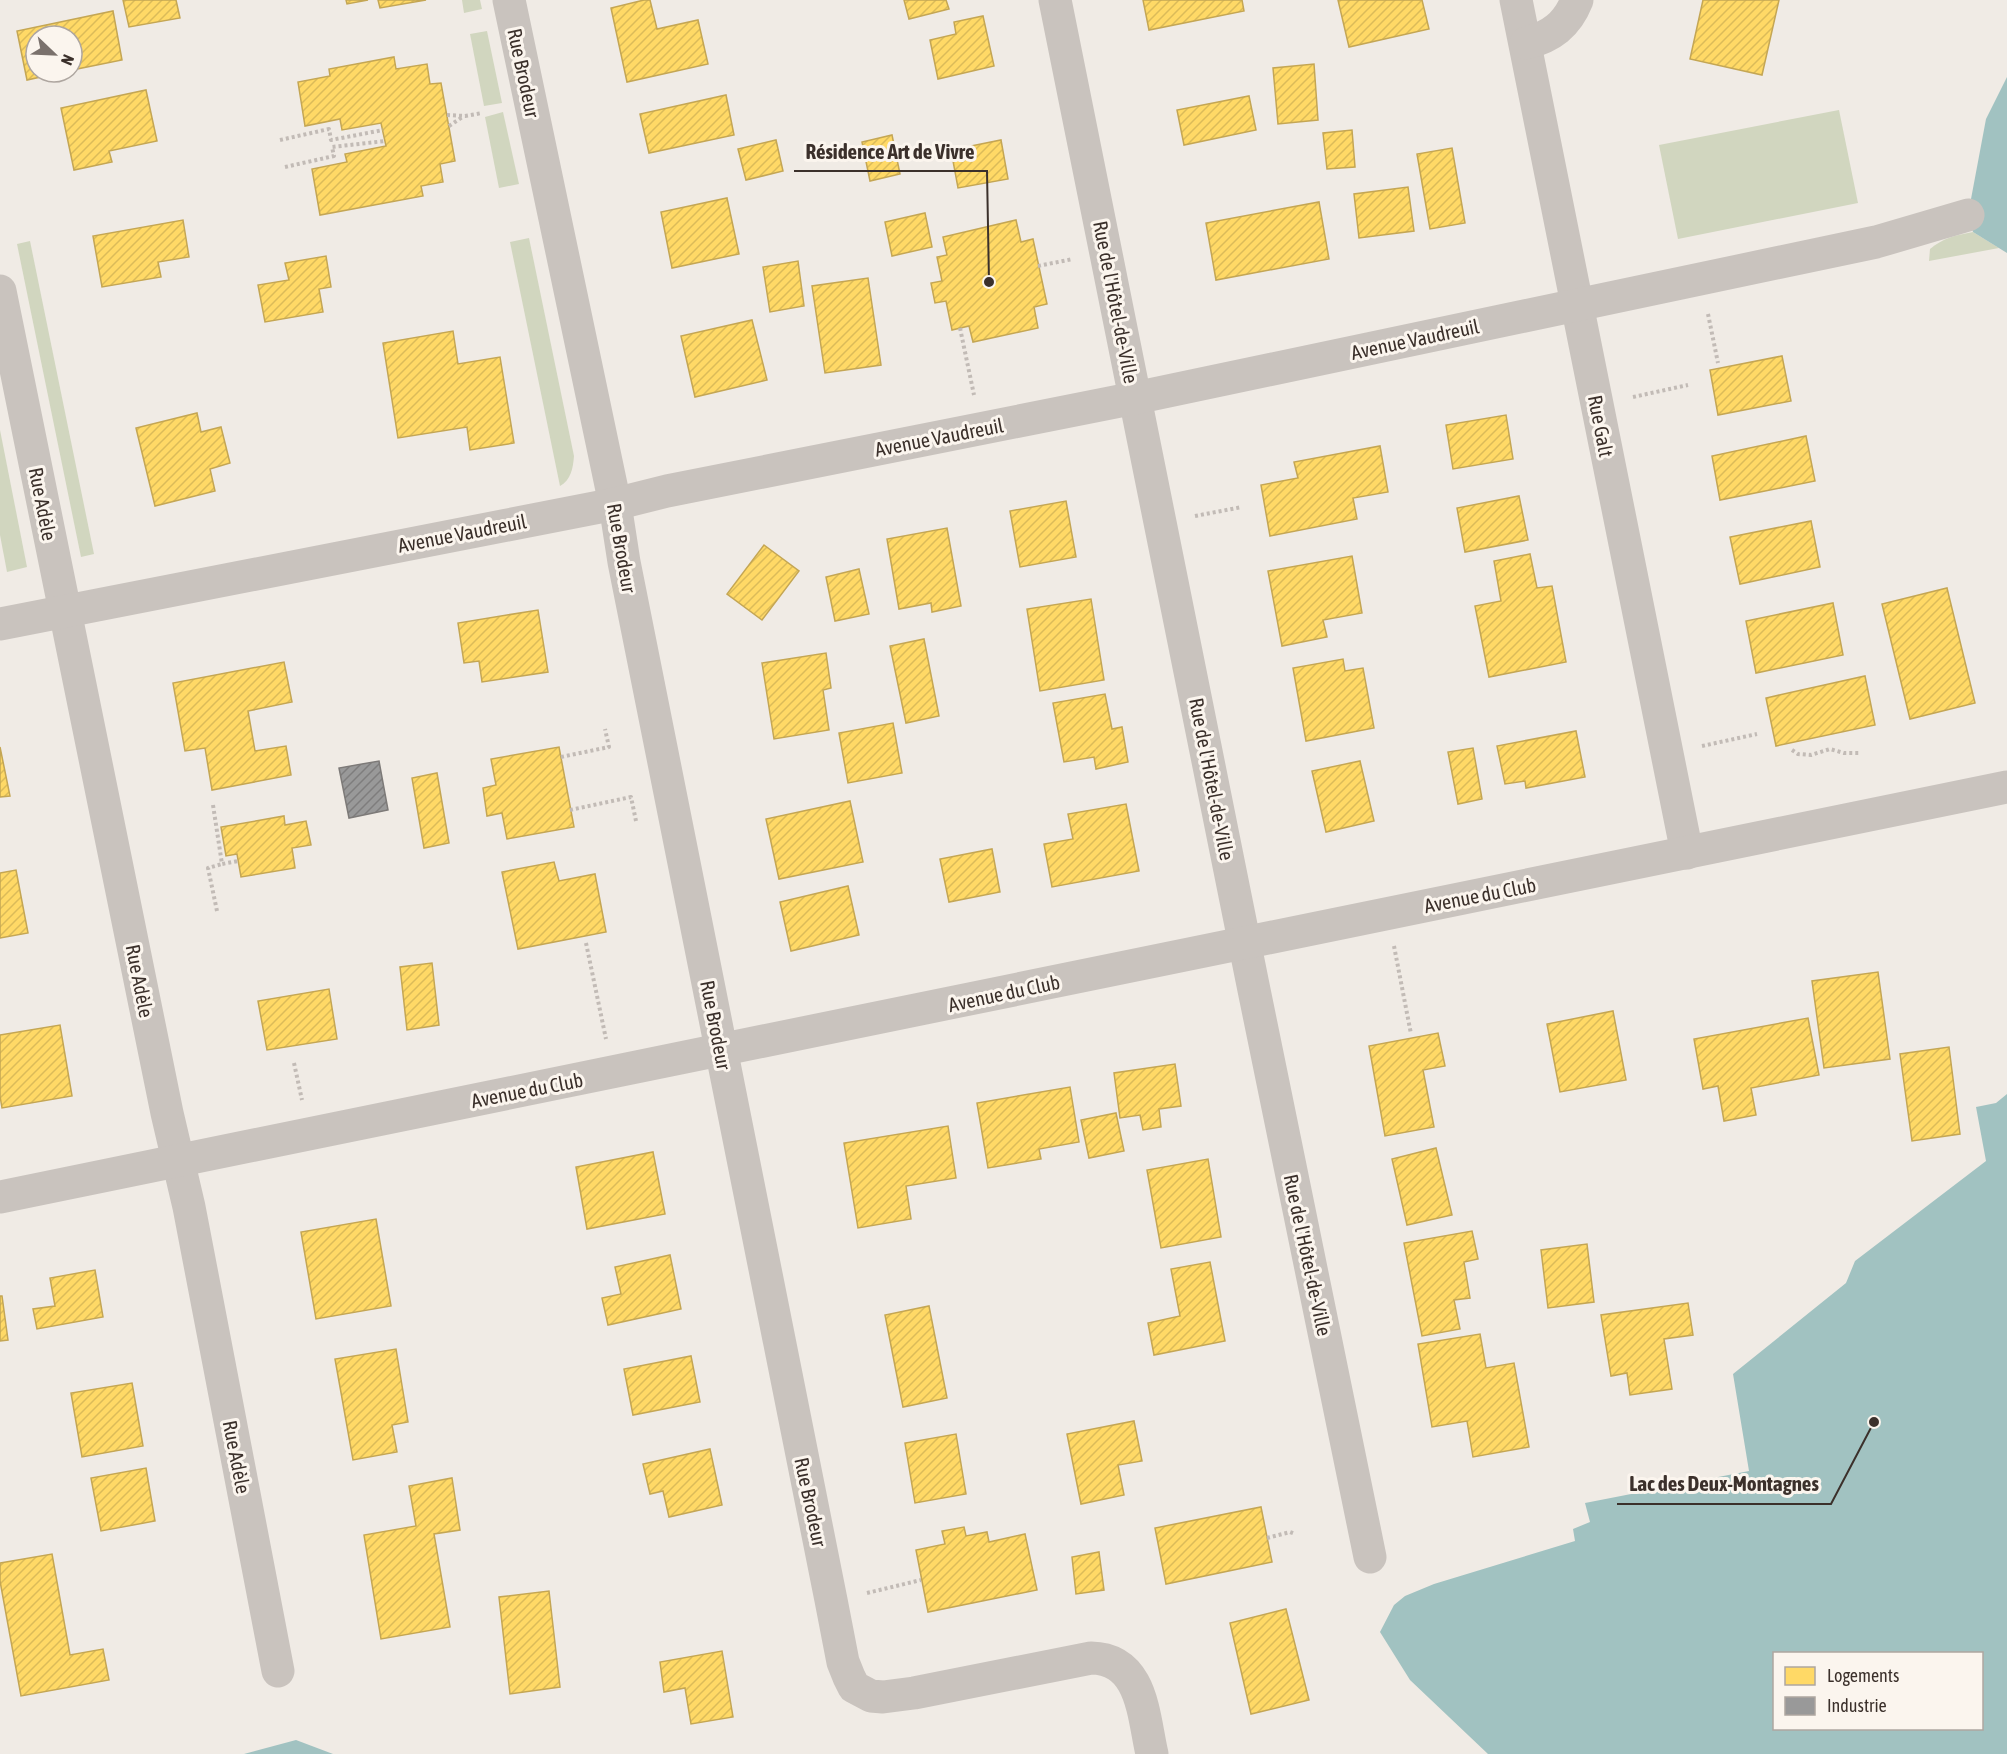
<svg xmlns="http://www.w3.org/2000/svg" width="2007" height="1754" viewBox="0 0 2007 1754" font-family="'Asap Condensed',sans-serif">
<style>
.green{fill:#d1d6bf}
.water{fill:#a1c2c1;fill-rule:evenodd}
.homes{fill:url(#homes-hatch);stroke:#c4a654;stroke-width:1.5}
.industry{fill:url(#industry-hatch);stroke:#7d7a78;stroke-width:1.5}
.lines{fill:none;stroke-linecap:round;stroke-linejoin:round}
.path{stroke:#c2bbb6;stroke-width:4;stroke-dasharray:3 3;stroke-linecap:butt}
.minor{stroke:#c9c3be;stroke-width:33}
.labels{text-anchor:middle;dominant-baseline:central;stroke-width:6;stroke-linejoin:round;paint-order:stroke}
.street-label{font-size:20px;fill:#3b302b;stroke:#fbf5ee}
.leader{fill:none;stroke:#3b302b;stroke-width:2}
.callout-dot{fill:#3b302b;stroke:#fbf5ee;stroke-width:2}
.callout-label{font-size:21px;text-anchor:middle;font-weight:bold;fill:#3b302b;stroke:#fbf5ee;stroke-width:6;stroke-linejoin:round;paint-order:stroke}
</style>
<defs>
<pattern id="homes-hatch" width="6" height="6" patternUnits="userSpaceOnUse" patternTransform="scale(1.5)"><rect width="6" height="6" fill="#ffd966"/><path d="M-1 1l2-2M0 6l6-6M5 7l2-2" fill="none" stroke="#dbbb59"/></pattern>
<pattern id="industry-hatch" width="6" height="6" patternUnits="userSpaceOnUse" patternTransform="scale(1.5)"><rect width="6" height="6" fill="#999"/><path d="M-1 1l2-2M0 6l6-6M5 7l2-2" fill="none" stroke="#7e7d7d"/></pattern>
</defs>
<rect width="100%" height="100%" fill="#f0ebe5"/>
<!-- green -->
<g class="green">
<polygon points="462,0 480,0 482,9 464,13"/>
<polygon points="487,31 502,103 484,106 470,34"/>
<polygon points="1839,110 1858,203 1678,239 1659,145"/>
<polygon points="503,112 519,184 499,188 485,117"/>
<path d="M1973,232L1999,248L1929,261L1930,249C1943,238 1956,235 1973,232Z"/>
<path d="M529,238L574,456C573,468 571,480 560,486L510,242Z"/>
<polygon points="30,241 94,554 81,557 17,244"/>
<polygon points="0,430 27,567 7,572 0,535"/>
</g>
<!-- water -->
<g class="water">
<polygon points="2007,77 2007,253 1973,232 1968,215 1986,119"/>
<path d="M2007,1094V1754H1488L1410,1680L1380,1632L1394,1605L1405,1596L1434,1584L1575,1541L1573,1529L1590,1522L1585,1503L1749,1471L1733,1374L1846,1283L1855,1261L1986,1161L1976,1107L1996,1103ZM1774,1654H1982V1728H1774Z"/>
<polygon points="296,1740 333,1754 244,1754"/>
</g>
<!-- homes -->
<g class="homes">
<polygon points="123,0 176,0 180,18 129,27"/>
<polygon points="346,0 368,0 347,4"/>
<polygon points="378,0 426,0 380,8"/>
<polygon points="644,0 650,0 657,29 698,20 708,64 627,82 611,8"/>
<polygon points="904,0 946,0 949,9 909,19"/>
<polygon points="1143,0 1242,0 1244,11 1149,30"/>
<polygon points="1338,0 1422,0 1429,29 1349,47"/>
<polygon points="1703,0 1779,0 1762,75 1690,59"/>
<polygon points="113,11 122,60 72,70 72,36 36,36 36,72 63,72 27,80 17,31"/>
<polygon points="983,16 994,66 938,79 930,40 956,34 954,22"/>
<polygon points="394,57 396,69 427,64 430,84 441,83 455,161 440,164 443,182 421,186 423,196 320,215 312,169 347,162 345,154 386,146 381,123 342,130 340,119 305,126 298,82 330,76 329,69"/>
<polygon points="1314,64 1318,120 1278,124 1273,68"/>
<polygon points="146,90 157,141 109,151 112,162 74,170 61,108"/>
<polygon points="726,95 734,135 649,153 640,114"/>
<polygon points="1249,96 1256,130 1184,145 1177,110"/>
<polygon points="1352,130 1355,167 1327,169 1323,133"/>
<polygon points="892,135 900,174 870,181 862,142"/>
<polygon points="776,140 783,171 746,180 738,149"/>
<polygon points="1001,140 1008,179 958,188 951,150"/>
<polygon points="1452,148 1465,223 1430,229 1417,154"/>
<polygon points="1408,187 1414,231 1359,238 1354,194"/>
<polygon points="727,198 739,254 672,268 661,212"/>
<polygon points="1319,202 1329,259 1216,280 1206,223"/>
<polygon points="925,213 932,247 892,256 885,222"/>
<polygon points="183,220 189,257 158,262 161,277 102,287 93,236"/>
<polygon points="1016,220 1021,242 1033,239 1047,304 1034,307 1038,328 973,342 969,326 952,330 946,301 935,303 931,283 942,281 937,257 947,255 943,237"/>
<polygon points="326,256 331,287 319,289 323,312 265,322 258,285 289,280 285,263"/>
<polygon points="798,261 804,306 770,312 763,267"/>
<polygon points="868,278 881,365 825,373 812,286"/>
<polygon points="752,320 767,380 695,397 681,336"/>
<polygon points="453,331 458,364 500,357 514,443 470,450 467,427 398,438 383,343"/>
<polygon points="1782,356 1791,401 1718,415 1710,370"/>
<polygon points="197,413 201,432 221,427 230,463 210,469 215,491 155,506 136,428"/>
<polygon points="1506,415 1513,459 1453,469 1446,425"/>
<polygon points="1806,436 1815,481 1720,500 1712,456"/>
<polygon points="1380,446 1388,492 1353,498 1357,519 1270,536 1261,485 1298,478 1294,462"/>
<polygon points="1519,496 1528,540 1465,552 1457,508"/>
<polygon points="1066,501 1076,557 1020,567 1010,511"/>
<polygon points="1811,521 1820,567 1740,584 1730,537"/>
<polygon points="947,528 961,606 932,612 931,603 899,609 887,539"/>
<polygon points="764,545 799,571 762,620 727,594"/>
<polygon points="1530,554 1537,588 1552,586 1566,662 1489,677 1475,606 1501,601 1494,561"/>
<polygon points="1352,556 1362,613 1323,620 1327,637 1282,646 1268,571"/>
<polygon points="859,569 869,614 835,621 826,577"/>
<polygon points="1947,588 1975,703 1910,719 1882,604"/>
<polygon points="1091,599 1104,680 1040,691 1027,609"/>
<polygon points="1833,603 1843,655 1756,673 1746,621"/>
<polygon points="538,610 548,672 482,682 479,661 464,663 458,623"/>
<polygon points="924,639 939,716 906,723 890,646"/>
<polygon points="826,653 831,688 823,690 829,730 774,739 762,663"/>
<polygon points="1343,659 1345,671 1363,668 1374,728 1306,741 1293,668"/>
<polygon points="284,662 292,702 248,711 255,751 286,746 291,775 212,790 205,748 185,751 173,683"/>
<polygon points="1865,676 1875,725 1776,746 1766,698"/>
<polygon points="1105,694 1112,729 1122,727 1128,762 1096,769 1094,757 1064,762 1053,703"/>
<polygon points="893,723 902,773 848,783 839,733"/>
<polygon points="1576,731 1585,777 1526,788 1525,781 1505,784 1497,746"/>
<polygon points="0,747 10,796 0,797"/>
<polygon points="559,747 574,827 507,839 502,813 487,816 483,788 496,785 491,759"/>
<polygon points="1473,748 1482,799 1458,804 1448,752"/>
<polygon points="1360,761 1374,821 1326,832 1312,771"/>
<polygon points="437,773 449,843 424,848 412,778"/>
<polygon points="850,801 863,862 779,879 766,819"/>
<polygon points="1126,804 1139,871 1052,887 1044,844 1073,839 1068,814"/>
<polygon points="284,816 285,825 306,821 311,845 292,848 295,868 241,877 237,854 226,856 221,827"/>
<polygon points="992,849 1000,892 949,902 940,859"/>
<polygon points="554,862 559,881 595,874 606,932 518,949 502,872"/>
<polygon points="16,870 28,933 0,938 0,873"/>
<polygon points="848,886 859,935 791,951 780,902"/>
<polygon points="432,963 439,1025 407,1030 400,967"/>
<polygon points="1878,972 1890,1059 1824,1068 1812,981"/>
<polygon points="329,989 337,1039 267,1050 258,1001"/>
<polygon points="1613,1011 1626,1080 1560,1092 1547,1024"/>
<polygon points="1808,1018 1819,1075 1751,1088 1756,1115 1724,1121 1718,1086 1703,1089 1694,1039"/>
<polygon points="60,1025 72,1096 2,1108 0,1096 0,1035"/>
<polygon points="1438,1033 1445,1066 1423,1070 1434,1127 1385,1136 1369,1046"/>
<polygon points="1949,1047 1960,1134 1912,1141 1900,1054"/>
<polygon points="1175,1064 1181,1106 1159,1109 1161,1127 1143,1130 1140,1115 1120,1118 1114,1073"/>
<polygon points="1070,1087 1079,1142 1039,1149 1041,1159 988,1168 977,1103"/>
<polygon points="1116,1113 1124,1151 1089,1158 1081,1120"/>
<polygon points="948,1126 956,1178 906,1186 911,1219 858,1228 844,1143"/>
<polygon points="1436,1148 1452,1215 1407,1225 1392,1159"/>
<polygon points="653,1152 665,1214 587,1229 576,1167"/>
<polygon points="1208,1159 1221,1237 1161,1248 1147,1170"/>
<polygon points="376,1219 391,1306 316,1319 301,1232"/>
<polygon points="1472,1231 1478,1259 1464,1262 1470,1298 1454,1300 1460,1329 1422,1336 1404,1243"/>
<polygon points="1587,1244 1594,1302 1548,1308 1541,1250"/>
<polygon points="670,1255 681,1309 608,1325 602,1298 621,1294 615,1267"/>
<polygon points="1210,1262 1225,1341 1154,1355 1148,1323 1180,1316 1171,1269"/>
<polygon points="95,1270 103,1317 37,1329 33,1309 55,1306 50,1278"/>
<polygon points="0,1296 2,1296 8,1340 0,1341"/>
<polygon points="1688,1303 1693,1335 1664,1339 1672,1389 1630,1395 1627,1373 1611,1376 1601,1315"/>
<polygon points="929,1306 947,1398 903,1407 885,1315"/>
<polygon points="1480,1334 1486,1368 1514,1363 1529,1447 1473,1457 1467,1421 1432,1427 1418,1344"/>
<polygon points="396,1349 408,1422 392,1425 397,1452 353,1460 335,1359"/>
<polygon points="691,1356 700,1402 633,1415 624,1369"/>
<polygon points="132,1383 143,1446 82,1457 71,1393"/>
<polygon points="1134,1421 1142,1461 1118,1465 1124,1495 1081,1504 1067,1434"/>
<polygon points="956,1434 966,1494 915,1503 905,1443"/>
<polygon points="710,1449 722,1505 669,1517 663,1491 650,1494 643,1464"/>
<polygon points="146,1468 155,1521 101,1531 91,1478"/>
<polygon points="452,1478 460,1530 434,1534 450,1627 381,1639 364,1535 416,1526 409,1486"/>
<polygon points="1261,1507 1272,1562 1166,1584 1155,1528"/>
<polygon points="964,1527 966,1536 987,1532 989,1542 1025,1534 1037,1590 928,1612 916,1550 945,1544 942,1531"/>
<polygon points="1099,1552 1104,1590 1076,1594 1072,1557"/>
<polygon points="52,1554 70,1655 103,1649 109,1680 21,1696 0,1581 0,1563"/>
<polygon points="549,1591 560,1687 510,1694 499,1597"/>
<polygon points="1286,1609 1309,1700 1251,1714 1230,1623"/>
<polygon points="722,1651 733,1717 691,1724 685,1688 664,1692 660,1662"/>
</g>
<!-- industry -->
<polygon class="industry" points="379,761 388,810 349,818 339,768"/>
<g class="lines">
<!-- path -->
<g class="path">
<polyline points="447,115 465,116 482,113"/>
<polyline points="449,126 464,116"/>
<polyline points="280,140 329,129 331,140 383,130"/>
<polyline points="285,167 334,156 332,147 385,141"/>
<polyline points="1038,266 1073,259"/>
<polyline points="1708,314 1718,363"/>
<polyline points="960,328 974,395"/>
<polyline points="1633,397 1688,385"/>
<polyline points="1195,516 1242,507"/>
<polyline points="1702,746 1757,734"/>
<polyline points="1792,750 1798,754 1811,755 1830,749 1844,753 1859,753"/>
<polyline points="561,757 609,747 605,729"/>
<polyline points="213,805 222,864 238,861"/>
<polyline points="570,810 631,797 636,821"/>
<polyline points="217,911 208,868 222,864"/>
<polyline points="586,943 606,1039"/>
<polyline points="1394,946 1411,1034"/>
<polyline points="294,1063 302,1100"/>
<polyline points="1267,1538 1290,1532 1295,1534"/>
<polyline points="867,1593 921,1580"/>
</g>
<!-- minor -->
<g class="minor">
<path d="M509,0L615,504L624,562L831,1600L843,1662L849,1677L854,1687L871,1696L883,1697L914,1693L1091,1658C1143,1659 1143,1715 1152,1754"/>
<polyline points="1055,0 1254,990 1370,1557"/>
<polyline points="1516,0 1687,853"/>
<path d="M1526,43C1551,37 1567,25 1577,0"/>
<polyline points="0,291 167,1113 189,1207 278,1671"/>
<polyline points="0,624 615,504 667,491 1135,398 1876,242 1968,215"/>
<polyline points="0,1197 2007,787"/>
</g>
</g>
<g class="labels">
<!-- street labels -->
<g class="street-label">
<text transform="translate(524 73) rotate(78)">Rue Brodeur</text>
<text transform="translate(1116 302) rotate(79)">Rue de l'Hôtel-de-Ville</text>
<text transform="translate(1415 339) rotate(-12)">Avenue Vaudreuil</text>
<text transform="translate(1601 426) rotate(79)">Rue Galt</text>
<text transform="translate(939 437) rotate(-11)">Avenue Vaudreuil</text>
<text transform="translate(43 504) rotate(79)">Rue Adèle</text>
<text transform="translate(462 533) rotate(-11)">Avenue Vaudreuil</text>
<text transform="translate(622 548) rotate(80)">Rue Brodeur</text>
<text transform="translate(1212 779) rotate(79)">Rue de l'Hôtel-de-Ville</text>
<text transform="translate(1480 895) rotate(-11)">Avenue du Club</text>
<text transform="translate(140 981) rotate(79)">Rue Adèle</text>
<text transform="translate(1004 993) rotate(-12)">Avenue du Club</text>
<text transform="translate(716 1025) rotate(79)">Rue Brodeur</text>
<text transform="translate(527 1090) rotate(-11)">Avenue du Club</text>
<text transform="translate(1308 1255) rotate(78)">Rue de l'Hôtel-de-Ville</text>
<text transform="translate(237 1457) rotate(79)">Rue Adèle</text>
<text transform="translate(811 1502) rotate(78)">Rue Brodeur</text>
</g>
</g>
<!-- callouts -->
<path class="leader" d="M989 282L987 171H794M1874 1422L1831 1504H1617"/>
<g class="callout-dot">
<circle cx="989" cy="282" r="6"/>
<circle cx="1874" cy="1422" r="6"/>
</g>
<g class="callout-label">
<text x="890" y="159">Résidence Art de Vivre</text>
<text x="1724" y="1491">Lac des Deux-Montagnes</text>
</g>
<!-- legend -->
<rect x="1773" y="1652" width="210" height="78" fill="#fbf5ee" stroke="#aea6a0" stroke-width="1.5"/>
<rect x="1785" y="1667" width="30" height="18" fill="#ffd966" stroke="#aea6a0" stroke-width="1.5"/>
<text x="1827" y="1682" font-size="18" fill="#3b302b">Logements</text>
<rect x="1785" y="1697" width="30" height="18" fill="#999999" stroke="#aea6a0" stroke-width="1.5"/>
<text x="1827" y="1712" font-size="18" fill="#3b302b">Industrie</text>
<!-- north arrow -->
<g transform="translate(54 54) rotate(113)"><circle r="28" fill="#fbf5ee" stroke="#aea6a0" stroke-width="1.5"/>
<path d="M0-4.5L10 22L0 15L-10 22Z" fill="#7a716c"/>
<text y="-9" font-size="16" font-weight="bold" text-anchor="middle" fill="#3b302b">N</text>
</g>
</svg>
